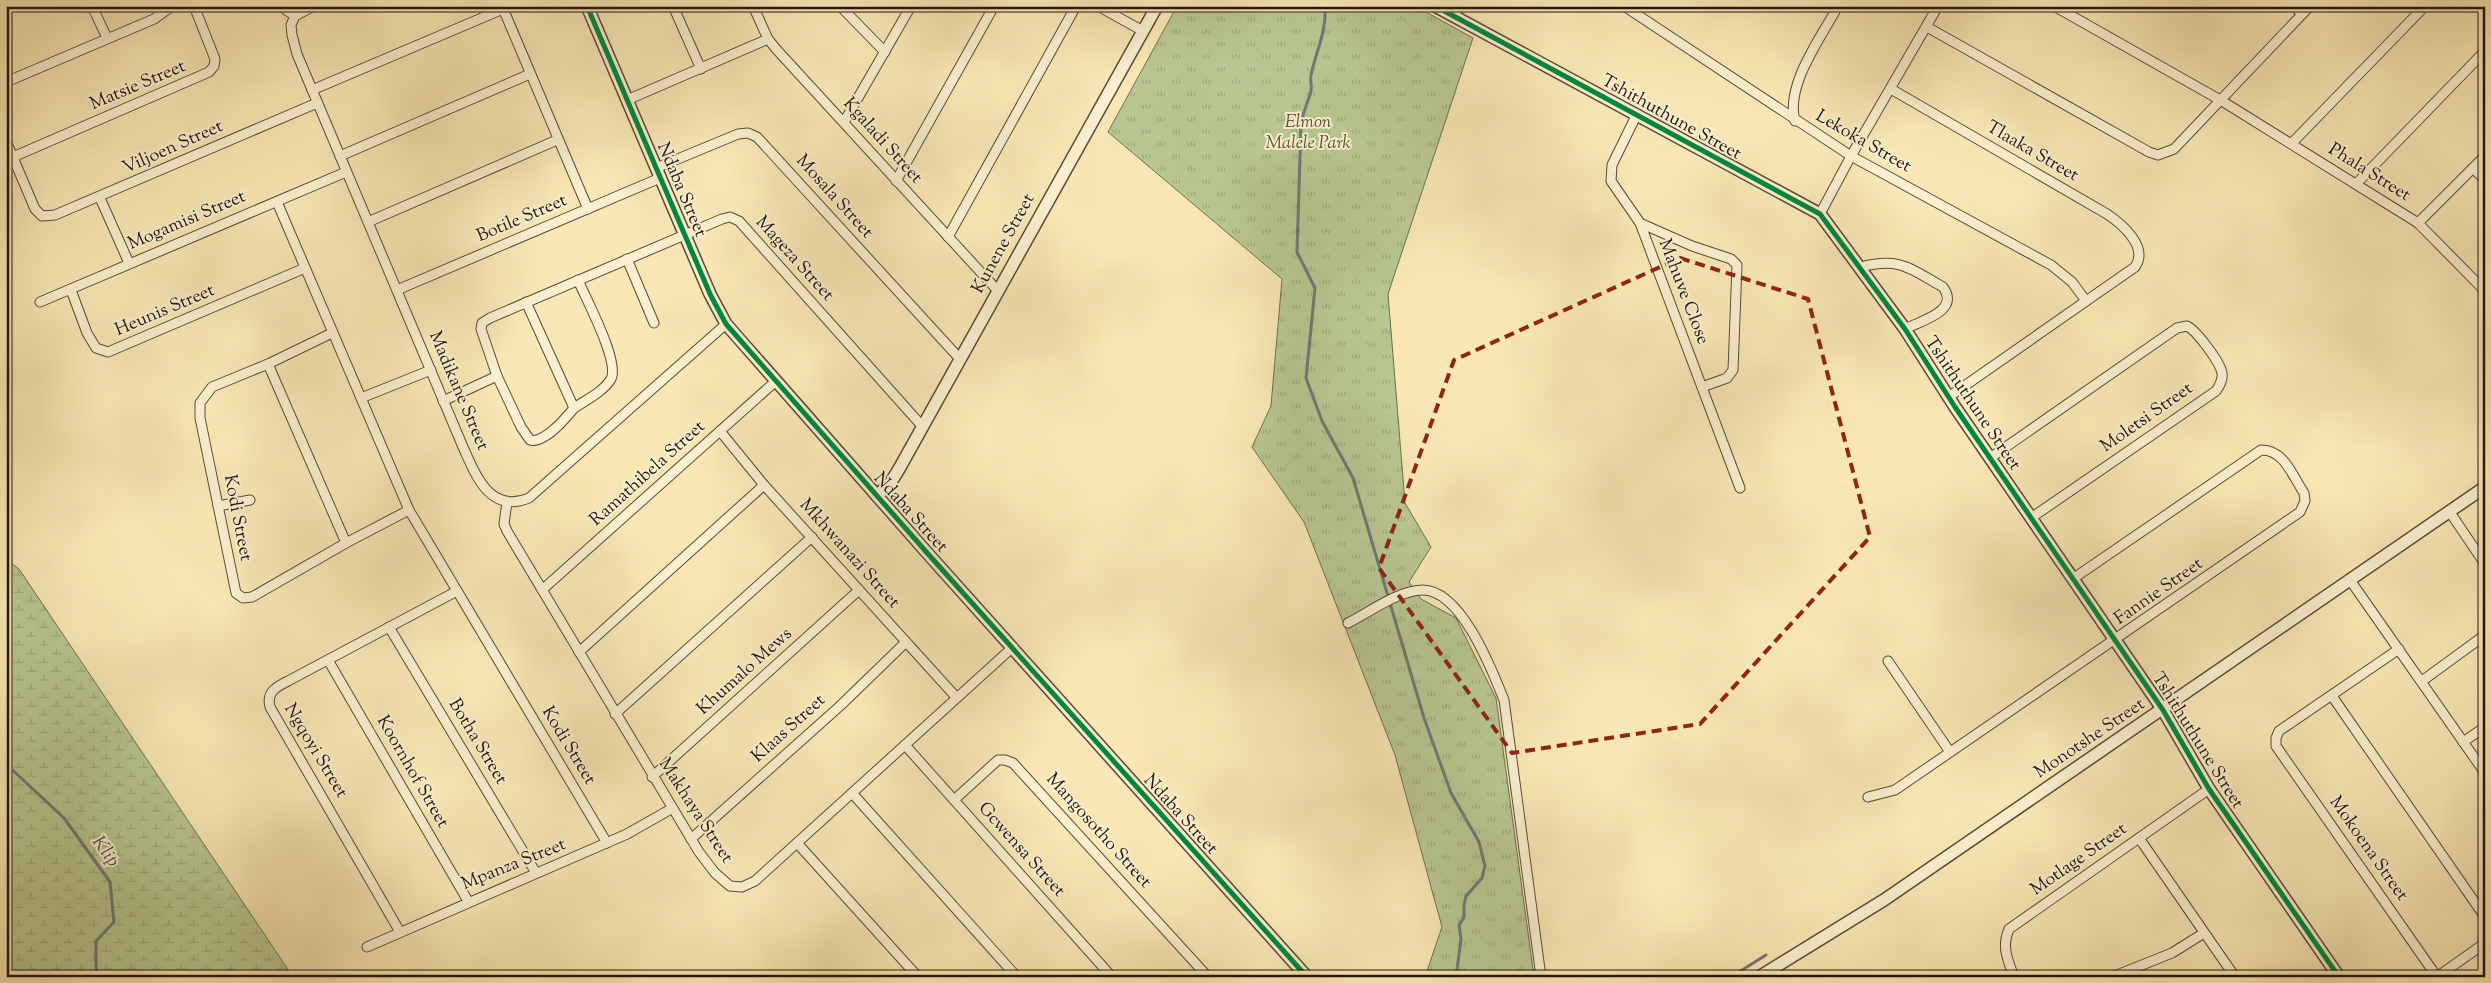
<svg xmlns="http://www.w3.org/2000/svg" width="2491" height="983" viewBox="0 0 2491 983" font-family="'Sorts Mill Goudy',serif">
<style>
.grass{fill:url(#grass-tufts);stroke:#6d6e4f}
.wetland{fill:url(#wetland-marsh);stroke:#6d6e4f}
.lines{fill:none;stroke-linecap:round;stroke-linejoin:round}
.stream{stroke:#6f7974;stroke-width:3}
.minor-casing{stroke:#584a37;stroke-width:11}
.tertiary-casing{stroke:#584a37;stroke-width:14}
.minor{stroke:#faefce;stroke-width:9}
.tertiary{stroke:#faefce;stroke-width:11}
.cycleway-casing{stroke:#faefce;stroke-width:8}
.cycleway{stroke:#00873e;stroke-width:5}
.marked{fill:none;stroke:#8f2418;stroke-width:4;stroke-dasharray:10 6;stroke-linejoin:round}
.labels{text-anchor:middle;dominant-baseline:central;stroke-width:4;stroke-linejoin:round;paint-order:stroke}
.street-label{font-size:18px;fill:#22150d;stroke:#faefce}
.park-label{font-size:18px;font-style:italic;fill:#56533b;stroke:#faefce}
.water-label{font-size:19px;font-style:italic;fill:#4f4f49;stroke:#faefce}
</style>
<defs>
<pattern id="grass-tufts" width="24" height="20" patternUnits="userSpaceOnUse" patternTransform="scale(1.25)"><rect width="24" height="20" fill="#b8c791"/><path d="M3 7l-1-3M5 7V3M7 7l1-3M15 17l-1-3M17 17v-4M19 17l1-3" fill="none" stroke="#9eaa7c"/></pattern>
<pattern id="wetland-marsh" width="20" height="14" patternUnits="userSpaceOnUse" patternTransform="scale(1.25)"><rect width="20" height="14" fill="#b8c791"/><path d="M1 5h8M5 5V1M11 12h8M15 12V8" fill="none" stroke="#9eaa7c"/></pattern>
</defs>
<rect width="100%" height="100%" fill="#f8e7b4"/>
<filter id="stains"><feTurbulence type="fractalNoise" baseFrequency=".004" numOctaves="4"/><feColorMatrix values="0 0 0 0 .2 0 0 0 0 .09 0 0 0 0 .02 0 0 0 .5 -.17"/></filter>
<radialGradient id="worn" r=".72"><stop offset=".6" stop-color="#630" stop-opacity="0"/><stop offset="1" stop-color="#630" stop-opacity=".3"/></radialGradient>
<!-- grass -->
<polygon class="grass" points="1177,6 1415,6 1473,38 1388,294 1405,503 1431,547 1409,582 1421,599 1456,618 1496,698 1534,977 1425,977 1442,927 1395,755 1304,522 1252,447 1271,406 1282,279 1108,132"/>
<!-- wetland -->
<polygon class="wetland" points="6,559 19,569 289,971 291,977 6,977"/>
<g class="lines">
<!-- stream -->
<g class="stream">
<path d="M1325,6C1327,31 1316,51 1311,75C1310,80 1312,86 1311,91C1308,102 1303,112 1301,124L1297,252L1315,288L1306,378L1322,421L1353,478L1424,718L1451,793L1479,842L1485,866L1482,878L1466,896L1464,906V917L1459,925L1461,939L1456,977"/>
<polyline points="6,764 64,818 110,882 114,922 96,941 96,969 100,977"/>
<polyline points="1731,977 1766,955"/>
</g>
<defs>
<g id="minor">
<polyline points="92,6 107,38"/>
<polyline points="280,6 295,16"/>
<path d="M314,6L295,16L291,25L292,35L297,54L463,447C476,476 490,514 529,498L726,324"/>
<polyline points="502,6 588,209"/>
<polyline points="673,6 701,69"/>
<polyline points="753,6 768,39 777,50 998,291"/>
<polyline points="840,6 885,52"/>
<polyline points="1098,6 1143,31"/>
<polyline points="1624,6 1851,156 2051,265 2072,282 2086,301"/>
<polyline points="2054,6 2222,101 2418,223 2485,291"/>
<polyline points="2294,6 2302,14"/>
<polyline points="1454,16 1459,6"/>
<polyline points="1927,27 2149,152 2158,155 2174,149 2310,6"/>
<polyline points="6,82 154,19 172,6"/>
<path d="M1891,89L2107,214C2122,224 2149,247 2135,267L1950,396"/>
<polyline points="312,90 503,9"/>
<polyline points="627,100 768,39"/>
<polyline points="1637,114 1612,165 1611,181 1640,223 1740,488"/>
<path d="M1795,121C1785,85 1821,38 1838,6"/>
<polyline points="844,122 911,6"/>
<polyline points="6,141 35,209 42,216 55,215 317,103"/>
<polyline points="2292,143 2425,6"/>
<polyline points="340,156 530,74"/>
<polyline points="13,157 209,72 214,66 215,59 194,6"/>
<polyline points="656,168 738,134 748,133 757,137 960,359"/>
<polyline points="2473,168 2485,180"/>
<polyline points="896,181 994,6"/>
<polyline points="2356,184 2485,51"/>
<polyline points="100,198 129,263"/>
<polyline points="277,202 409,510 607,843"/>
<polyline points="1820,214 1851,156 1938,6"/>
<polyline points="368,222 557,140"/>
<polyline points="1640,223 1692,246 1731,259 1737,265 1733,370 1727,378 1702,387"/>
<polyline points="2418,223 2485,156"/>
<polyline points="948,237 1076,6"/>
<polyline points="627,259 654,323"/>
<path d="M1860,267C1900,257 1909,268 1943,287C1960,311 1923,320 1905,329"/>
<polyline points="71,290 87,333 96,348 108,352 305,268"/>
<polyline points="397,290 660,178"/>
<polyline points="40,302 346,172"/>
<polyline points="332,333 268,364 212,387 200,403 200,418 236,593 243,598 252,597 346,543 409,510"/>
<polyline points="268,364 346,543"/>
<path d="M497,376L521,427L530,440C544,444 566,418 574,408L526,302"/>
<polyline points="361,398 431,370"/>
<polyline points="443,401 497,376 481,329 482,323 490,318 722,219 730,217 739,221 922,426"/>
<path d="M574,408C586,400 603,392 611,379C620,362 586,299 578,280"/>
<polyline points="720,431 764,485 956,697"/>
<path d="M1990,458L2177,328L2187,326C2197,331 2220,362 2222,373C2223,380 2220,385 2216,391L2031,518"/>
<polyline points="507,502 504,524 507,531 699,852 715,873 730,886 742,887 755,881 1013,647"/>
<polyline points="218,506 250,500"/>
<polyline points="2449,511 2485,564"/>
<polyline points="2350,580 2485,773"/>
<polyline points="542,590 776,381"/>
<path d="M1348,623C1370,612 1397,591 1422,590C1461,589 1492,670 1504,700L1541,977"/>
<polyline points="389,627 536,873"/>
<polyline points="2399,649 2279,731 2276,738 2276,746 2437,977"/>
<polyline points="579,652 764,485"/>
<polyline points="328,660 468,901"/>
<polyline points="1888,661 1950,752"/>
<polyline points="2422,681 2485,635"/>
<polyline points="2332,696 2485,917"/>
<polyline points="615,714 812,537"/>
<polyline points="2463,742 2485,727"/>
<polyline points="905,745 1112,977"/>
<polyline points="652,777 859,590"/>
<polyline points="852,793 1017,977"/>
<path d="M1868,797L1895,790L2300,512L2305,501L2304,493C2293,477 2284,449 2261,450L2074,578"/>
<polyline points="954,800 998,760 1005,760 1013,763 1208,977"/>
<polyline points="2139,838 2235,977"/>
<polyline points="691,839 840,706 906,642"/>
<polyline points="797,843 918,977"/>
<path d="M400,932L270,707C266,692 276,687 288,681L457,591"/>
<polyline points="367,947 627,834 671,809"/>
<path d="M2014,977C2008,960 2001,947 2009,929L2209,789"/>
<polyline points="2112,977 2172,953 2204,933"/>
<polyline points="2437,977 2485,943"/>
</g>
<g id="tertiary">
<polyline points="587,6 710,294 726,324 929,555 1307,977"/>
<polyline points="1435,6 1820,214 1905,329 1955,407 2163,710 2209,789 2339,977"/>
<polyline points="877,496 891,482 899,469 1157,6"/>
<polyline points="1759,977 1884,900 2485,487"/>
</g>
</defs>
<!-- minor casing -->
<use href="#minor" class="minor-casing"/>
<!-- tertiary casing -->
<use href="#tertiary" class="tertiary-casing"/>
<!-- minor -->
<use href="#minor" class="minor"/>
<!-- tertiary -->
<use href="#tertiary" class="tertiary"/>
<defs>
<g id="cycleway">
<polyline points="587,6 710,294 726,324 929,555 1307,977"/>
<polyline points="1435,6 1820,214 1905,329 1955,407 2163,710 2209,789 2339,977"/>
</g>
</defs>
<!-- cycleway casing -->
<use href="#cycleway" class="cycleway-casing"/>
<!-- cycleway -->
<use href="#cycleway" class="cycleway"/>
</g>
<!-- marked area -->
<path class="marked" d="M1680,258L1808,299L1870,537L1700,724L1512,753L1379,568L1454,360Z"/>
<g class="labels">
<!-- street labels -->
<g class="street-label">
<text transform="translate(138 86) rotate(-23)">Matsie Street</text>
<text transform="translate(1671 118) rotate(29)">Tshithuthune Street</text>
<text transform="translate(882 141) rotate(48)">Kgaladi Street</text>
<text transform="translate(1863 142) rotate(30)">Lekoka Street</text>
<text transform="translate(173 148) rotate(-24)">Viljoen Street</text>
<text transform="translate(2032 152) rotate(30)">Tlaaka Street</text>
<text transform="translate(2369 173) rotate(32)">Phala Street</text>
<text transform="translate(681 190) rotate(67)">Ndaba Street</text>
<text transform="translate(834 197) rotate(48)">Mosala Street</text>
<text transform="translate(522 219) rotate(-23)">Botile Street</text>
<text transform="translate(187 221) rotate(-23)">Mogamisi Street</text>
<text transform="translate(1004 244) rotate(-61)">Kunene Street</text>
<text transform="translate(794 259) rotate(48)">Mageza Street</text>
<text transform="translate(1683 292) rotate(69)">Mahuve Close</text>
<text transform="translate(165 311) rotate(-23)">Heunis Street</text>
<text transform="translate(458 391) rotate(67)">Madikane Street</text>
<text transform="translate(1972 404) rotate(56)">Tshithuthune Street</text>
<text transform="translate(2147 418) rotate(-35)">Moletsi Street</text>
<text transform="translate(648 474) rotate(-42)">Ramathibela Street</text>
<text transform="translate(910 513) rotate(48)">Ndaba Street</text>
<text transform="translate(237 518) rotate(79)">Kodi Street</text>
<text transform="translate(849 554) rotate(48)">Mkhwanazi Street</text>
<text transform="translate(2159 592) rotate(-35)">Fannie Street</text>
<text transform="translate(745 672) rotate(-42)">Khumalo Mews</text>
<text transform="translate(789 729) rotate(-42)">Klaas Street</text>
<text transform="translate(2090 739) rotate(-34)">Monotshe Street</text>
<text transform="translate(2197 741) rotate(58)">Tshithuthune Street</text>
<text transform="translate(477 742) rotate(59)">Botha Street</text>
<text transform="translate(568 746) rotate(59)">Kodi Street</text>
<text transform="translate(315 751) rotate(59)">Ngqoyi Street</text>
<text transform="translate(412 772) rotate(60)">Koornhof Street</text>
<text transform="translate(695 811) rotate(57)">Makhaya Street</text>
<text transform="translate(1180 815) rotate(48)">Ndaba Street</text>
<text transform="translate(1098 831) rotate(48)">Mangosotho Street</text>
<text transform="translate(2368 849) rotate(55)">Mokoena Street</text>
<text transform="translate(1021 850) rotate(48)">Gcwensa Street</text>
<text transform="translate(2079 860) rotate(-35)">Motlage Street</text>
<text transform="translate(514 865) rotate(-22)">Mpanza Street</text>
</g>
<!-- park labels -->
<g class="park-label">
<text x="1308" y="123">Elmon<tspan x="1308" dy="21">Malele Park</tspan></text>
</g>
<!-- water labels -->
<g class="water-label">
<text transform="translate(105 852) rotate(54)">Klip</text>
</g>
</g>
<!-- margin -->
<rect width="2491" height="983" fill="none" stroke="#f8e7b4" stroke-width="25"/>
<rect x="8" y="8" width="2476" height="968" fill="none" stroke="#22150d" stroke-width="2.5"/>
<rect x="12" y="12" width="2466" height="958" fill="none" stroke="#22150d"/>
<rect width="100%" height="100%" filter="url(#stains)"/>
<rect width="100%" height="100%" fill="url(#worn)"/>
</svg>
